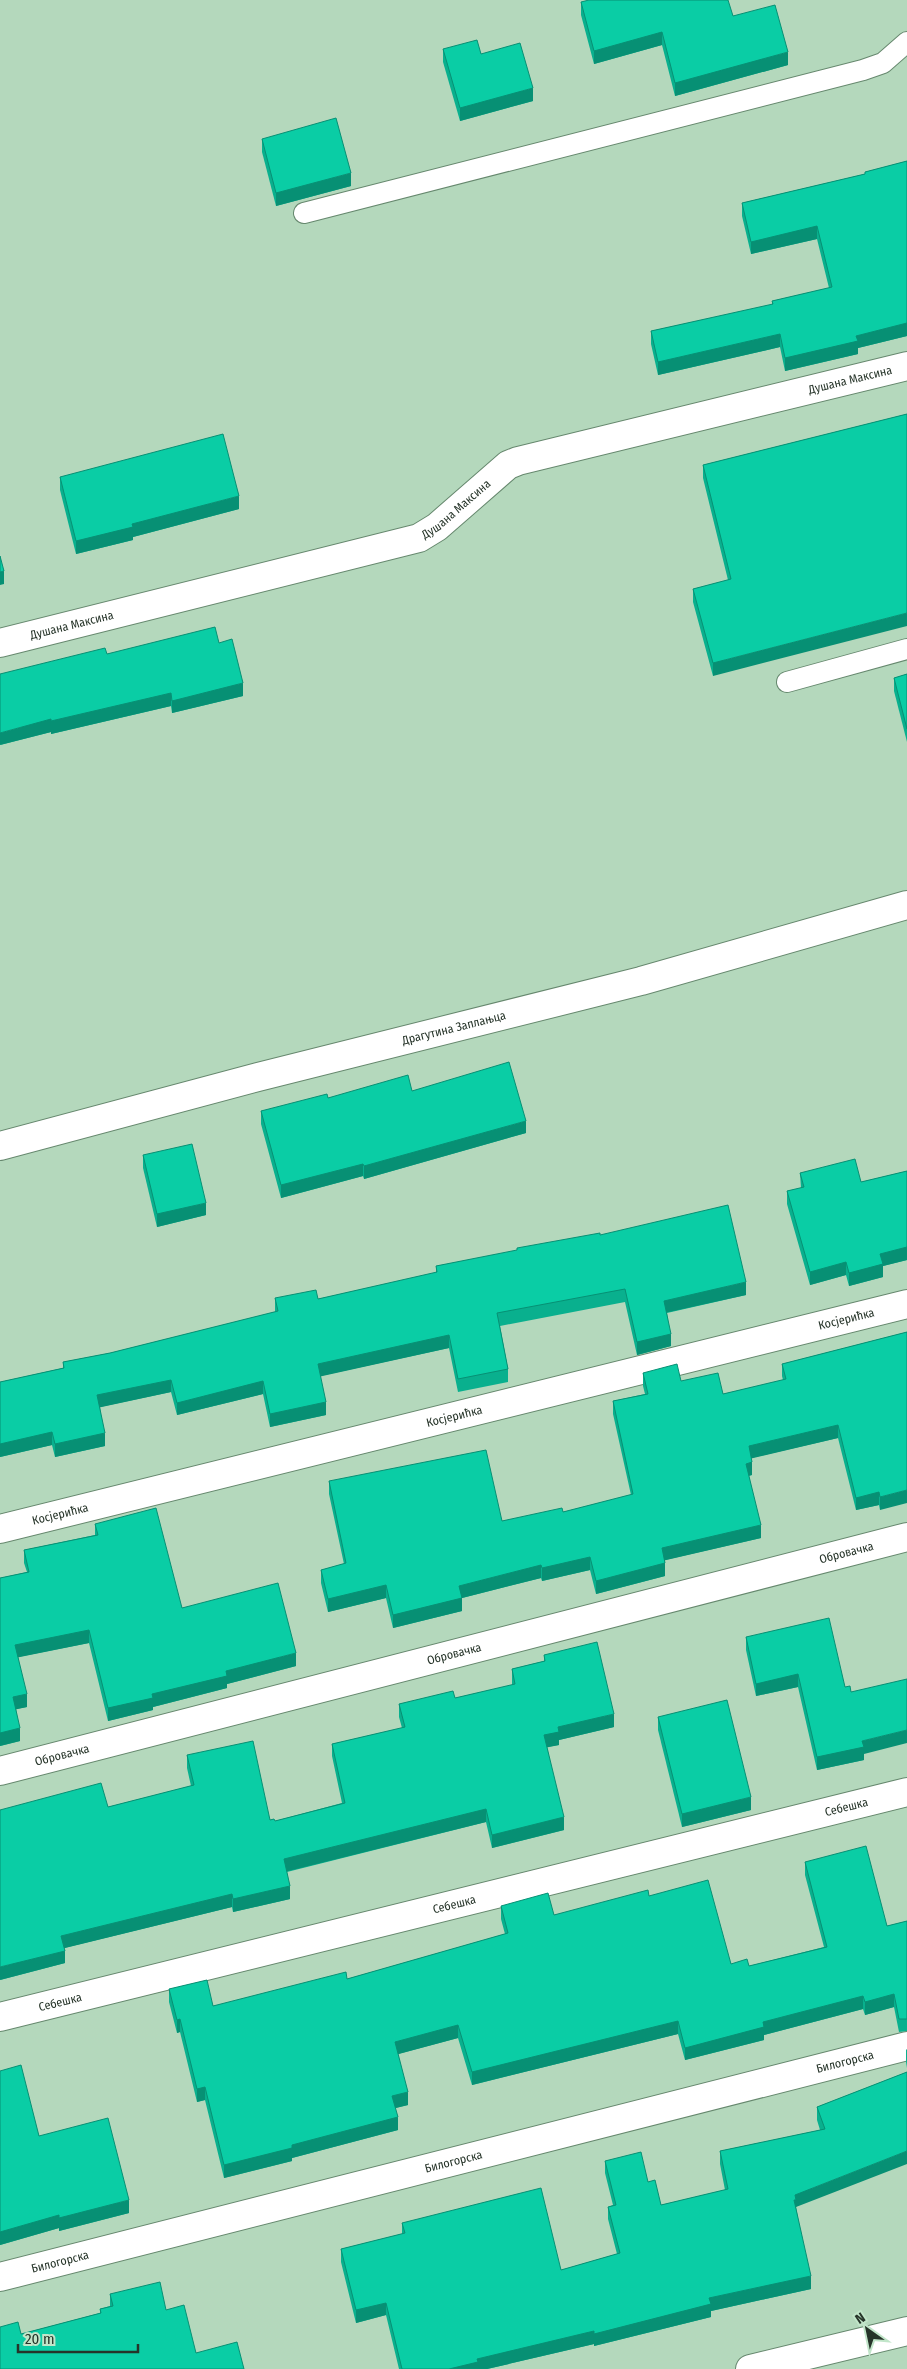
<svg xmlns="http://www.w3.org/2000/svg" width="907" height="2369" viewBox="0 0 907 2369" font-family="'Fira Sans Condensed',sans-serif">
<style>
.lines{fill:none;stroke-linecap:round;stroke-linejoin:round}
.lane-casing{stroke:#66886e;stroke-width:22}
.street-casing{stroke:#66886e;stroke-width:30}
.lane{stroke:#fff;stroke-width:20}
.street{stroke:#fff;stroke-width:28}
.wall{fill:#09b08e}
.shaded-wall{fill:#079074}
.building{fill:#0acda5;stroke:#079074}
.labels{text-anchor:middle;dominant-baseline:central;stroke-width:4.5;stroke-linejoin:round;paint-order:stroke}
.street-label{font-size:12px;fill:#263429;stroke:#c1e5c9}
</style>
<rect width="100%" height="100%" fill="#b4d8bc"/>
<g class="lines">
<defs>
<g id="lane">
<polyline points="304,213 863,70 883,63 907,42"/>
<polyline points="787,682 907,649"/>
</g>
<g id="street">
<path id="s1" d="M0,643L419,538L437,527L508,465L518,461L907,366"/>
<path id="s2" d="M0,1146L258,1077L641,981L907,905"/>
<path id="s3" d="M0,1529L907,1304"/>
<path id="s4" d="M0,1771L907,1537"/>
<path id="s5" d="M0,2017L907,1792"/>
<path id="s6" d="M0,2277L907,2046"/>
<polyline points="750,2369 907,2331"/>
</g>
</defs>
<!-- lane casing -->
<use href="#lane" class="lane-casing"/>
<!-- street casing -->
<use href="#street" class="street-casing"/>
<!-- lane -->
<use href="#lane" class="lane"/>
<!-- street -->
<use href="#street" class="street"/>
</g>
<!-- wall -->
<g class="wall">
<polygon points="581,2 733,16 788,65 675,96 662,45 594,64 581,15"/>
<polygon points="443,49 481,54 533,101 460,121 443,62"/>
<polygon points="262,139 351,186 276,206 262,152"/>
<polygon points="907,161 907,336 858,348 858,354 785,371 780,347 658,375 651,344 651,331 772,305 772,301 829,288 817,239 751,254 742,216 742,203 865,174 865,172"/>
<polygon points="907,414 713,676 693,602 693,589 728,580 703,478 703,465"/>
<polygon points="60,477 239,509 133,537 133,540 76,554 60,490"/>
<polygon points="219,643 243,696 172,713 171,706 51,734 51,732 0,745 107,654"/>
<polygon points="907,674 907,742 894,691 894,678"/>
<polygon points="412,1091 526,1133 364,1179 363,1176 281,1198 261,1124 261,1111 328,1098"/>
<polygon points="143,1155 206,1215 157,1227 143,1168"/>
<polygon points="907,1171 907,1260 883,1266 883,1277 849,1286 846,1275 810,1285 787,1204 787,1191 801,1188 800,1173 861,1182"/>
<polygon points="600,1235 746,1295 667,1313 671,1346 637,1355 625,1302 500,1326 508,1369 508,1382 458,1392 449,1348 320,1376 326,1415 270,1427 263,1394 177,1415 171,1392 100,1407 105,1446 55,1457 52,1445 0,1457 0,1382 63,1368 63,1362 110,1353 275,1312 275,1298 318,1299 436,1273 436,1266"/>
<polygon points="907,1332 880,1510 879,1505 856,1510 838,1438 751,1458 752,1475 749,1476 761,1538 665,1560 665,1576 596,1594 590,1570 542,1581 541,1578 462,1598 462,1611 393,1628 386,1598 328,1612 321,1583 321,1570 344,1564 329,1494 329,1481 502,1521 563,1512 631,1495 613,1414 613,1401 645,1394 643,1386 643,1373 681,1381 723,1394 783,1380 782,1376 782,1364"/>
<polygon points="95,1524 182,1608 296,1666 227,1684 227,1688 153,1707 153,1710 108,1721 89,1643 18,1657 27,1707 16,1709 20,1741 0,1746 0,1578 27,1572 24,1563 24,1550 95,1535"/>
<polygon points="746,1637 845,1687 864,1754 864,1760 817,1770 798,1687 756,1696 746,1650"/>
<polygon points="544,1655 614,1727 559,1740 559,1745 547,1747 564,1830 492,1848 486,1822 287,1872 290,1899 233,1912 232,1907 64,1948 65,1963 0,1980 108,1807 191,1786 187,1768 187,1755 270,1820 275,1821 342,1803 332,1756 332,1744 402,1728 399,1717 399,1704 455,1698 512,1685 512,1669 544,1661"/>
<polygon points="658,1717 751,1810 682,1827 658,1730"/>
<polygon points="805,1862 887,1926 907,1921 907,2031 899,2032 894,2007 865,2015 863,2009 764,2035 764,2040 685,2060 678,2034 472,2085 458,2038 398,2054 408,2105 395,2108 398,2130 292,2158 292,2161 224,2178 205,2100 197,2102 180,2032 177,2033 169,2002 169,1989 213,2006 347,1979 505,1934 501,1919 501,1906 554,1915 649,1896 731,1964 749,1966 824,1947 805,1875"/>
<polygon points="907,2049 907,2068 906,2062 906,2050"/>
<polygon points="0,2071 39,2136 129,2213 59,2231 59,2228 0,2245"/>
<polygon points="907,2072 796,2207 811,2289 711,2311 711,2317 594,2346 594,2344 487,2369 399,2369 386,2315 356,2323 341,2262 341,2249 402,2234 402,2223 561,2270 617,2254 608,2219 608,2207 613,2205 605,2173 605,2161 648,2182 661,2205 725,2190 720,2164 720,2151 820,2130 817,2120 817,2107"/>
<polygon points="110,2294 166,2310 196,2353 21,2334 100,2313 100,2309 110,2306"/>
</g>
<!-- shaded-wall -->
<g class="shaded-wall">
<polygon points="662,32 662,45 594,64 594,51"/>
<polygon points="788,52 788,65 675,96 675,83"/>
<polygon points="533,88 533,101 460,121 460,108"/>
<polygon points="351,173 351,186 276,206 276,193"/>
<polygon points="817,226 817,239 751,254 751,242"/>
<polygon points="907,323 907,336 858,348 858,354 785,371 785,358 856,336"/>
<polygon points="780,334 780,347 658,375 658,362"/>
<polygon points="239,496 239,509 133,537 133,540 76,554 76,541 132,524"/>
<polygon points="4,571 4,584 0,585 0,572"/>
<polygon points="907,613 907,626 713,676 713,663"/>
<polygon points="243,683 243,696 172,713 172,701"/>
<polygon points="171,693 171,706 51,734 51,721"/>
<polygon points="51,719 51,732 0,745 0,733"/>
<polygon points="526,1121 526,1133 364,1179 364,1166"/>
<polygon points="363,1164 363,1176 281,1198 281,1185"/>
<polygon points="206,1203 206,1215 157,1227 157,1214"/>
<polygon points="907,1247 907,1260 883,1266 883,1277 849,1286 849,1273 880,1254"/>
<polygon points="846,1262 846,1275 810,1285 810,1272"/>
<polygon points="746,1282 746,1295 664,1313 664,1301"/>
<polygon points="671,1334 671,1346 637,1355 637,1342"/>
<polygon points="449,1335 449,1348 318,1377 318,1364"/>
<polygon points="171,1380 171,1392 97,1408 97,1395"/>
<polygon points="263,1381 263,1394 177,1415 177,1403"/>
<polygon points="326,1402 326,1415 270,1427 270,1414"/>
<polygon points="838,1425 838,1438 749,1459 749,1446"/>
<polygon points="52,1432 52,1445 0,1457 0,1444"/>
<polygon points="105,1433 105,1446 55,1457 55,1444"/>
<polygon points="752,1462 752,1475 746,1476 746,1464"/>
<polygon points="907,1490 907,1503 880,1510 880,1497"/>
<polygon points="879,1492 879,1505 856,1510 856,1498"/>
<polygon points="761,1525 761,1538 662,1561 662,1548"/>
<polygon points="590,1557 590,1570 542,1581 542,1568"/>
<polygon points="665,1563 665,1576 596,1594 596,1581"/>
<polygon points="541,1565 541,1578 462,1598 462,1611 393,1628 393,1615 459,1586"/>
<polygon points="386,1585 386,1598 328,1612 328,1599"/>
<polygon points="89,1630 89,1643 15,1658 15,1645"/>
<polygon points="296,1653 296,1666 227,1684 227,1688 153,1707 153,1710 108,1721 108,1708 226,1671"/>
<polygon points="798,1674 798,1687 756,1696 756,1684"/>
<polygon points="27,1694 27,1707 13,1710 13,1697"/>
<polygon points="614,1714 614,1727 559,1740 559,1745 544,1748 544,1735 558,1727"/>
<polygon points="20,1728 20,1741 0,1746 0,1733"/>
<polygon points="907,1730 907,1743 864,1754 864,1760 817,1770 817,1757 862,1741"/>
<polygon points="751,1797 751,1810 682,1827 682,1814"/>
<polygon points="486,1809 486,1822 284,1872 284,1859"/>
<polygon points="564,1817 564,1830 492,1848 492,1835"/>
<polygon points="290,1886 290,1899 233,1912 233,1899"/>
<polygon points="232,1894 232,1907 61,1949 61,1936"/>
<polygon points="65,1951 65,1963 0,1980 0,1967"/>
<polygon points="894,1994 894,2007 865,2015 865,2002"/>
<polygon points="863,1996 863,2009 764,2035 764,2040 685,2060 685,2048 763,2022"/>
<polygon points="180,2019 180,2032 177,2033 177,2020"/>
<polygon points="678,2021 678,2034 472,2085 472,2072"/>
<polygon points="458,2025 458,2038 395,2055 395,2042"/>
<polygon points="205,2087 205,2100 197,2102 197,2089"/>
<polygon points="408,2092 408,2105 392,2109 392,2096"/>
<polygon points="398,2117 398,2130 292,2158 292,2161 224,2178 224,2165 292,2145"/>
<polygon points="907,2151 907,2164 796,2207 796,2213 794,2200 795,2195"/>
<polygon points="129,2200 129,2213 59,2231 59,2218"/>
<polygon points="59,2215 59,2228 0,2245 0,2232"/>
<polygon points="811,2276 811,2289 711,2311 711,2317 594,2346 594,2334 709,2298"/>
<polygon points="386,2303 386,2315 356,2323 356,2310"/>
<polygon points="594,2331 594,2344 487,2369 449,2369 477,2359"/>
</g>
<!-- building -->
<g class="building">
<polygon points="589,0 728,0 733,16 775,5 788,52 675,83 662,32 594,51 581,2"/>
<polygon points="477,40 481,54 520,43 533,88 460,108 443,49"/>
<polygon points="336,118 351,173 276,193 262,139"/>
<polygon points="907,161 907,323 856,336 858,341 785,358 780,334 658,362 651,331 773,304 772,301 832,287 817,226 751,242 742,203 865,174 865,172"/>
<polygon points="907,414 907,613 713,663 693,589 731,579 703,465"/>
<polygon points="223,434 239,496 132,524 133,527 76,541 60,477"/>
<polygon points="0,556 4,571 0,572"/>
<polygon points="215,627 219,643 232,639 243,683 172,701 171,693 51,721 51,719 0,733 0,674 105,648 107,654"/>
<polygon points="907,674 907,729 894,678"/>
<polygon points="509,1062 526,1121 364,1166 363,1164 281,1185 261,1111 327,1094 328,1098 408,1075 412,1091"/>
<polygon points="192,1144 206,1203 157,1214 143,1155"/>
<polygon points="855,1159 861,1182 907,1171 907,1247 880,1254 883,1264 849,1273 846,1262 810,1272 787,1191 804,1187 800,1173"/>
<polygon points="728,1205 746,1282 664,1301 671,1334 637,1342 625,1289 497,1313 508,1369 458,1379 449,1335 318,1364 326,1402 270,1414 263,1381 177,1403 171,1380 97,1395 105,1433 55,1444 52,1432 0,1444 0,1382 64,1368 63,1362 110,1353 278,1311 275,1298 316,1290 318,1299 437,1272 436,1266 517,1250 517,1248 600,1233 600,1235"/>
<polygon points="907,1332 907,1490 880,1497 879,1492 856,1498 838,1425 749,1446 752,1462 746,1464 761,1525 662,1548 665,1563 596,1581 590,1557 542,1568 541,1565 459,1586 462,1598 393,1615 386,1585 328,1599 321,1570 346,1563 329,1481 486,1450 502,1521 562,1508 563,1512 633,1494 613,1401 648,1394 643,1373 677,1364 681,1381 718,1373 723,1394 786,1379 782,1364"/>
<polygon points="156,1508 182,1608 278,1583 296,1653 226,1671 227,1676 152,1694 153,1698 108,1708 89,1630 15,1645 27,1694 13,1697 20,1728 0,1733 0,1578 29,1572 24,1550 98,1535 95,1524"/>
<polygon points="829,1618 845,1687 850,1686 851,1692 907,1679 907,1730 862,1741 864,1747 817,1757 798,1674 756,1684 746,1637"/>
<polygon points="597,1642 614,1714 558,1727 559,1732 544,1735 564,1817 492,1835 486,1809 284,1859 290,1886 233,1899 232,1894 61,1936 65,1951 0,1967 0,1810 101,1783 108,1807 194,1785 187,1755 253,1741 270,1820 274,1819 275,1821 345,1803 332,1744 405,1727 399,1704 453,1691 455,1698 515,1684 512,1669 545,1661 544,1655"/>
<polygon points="727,1700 751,1797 682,1814 658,1717"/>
<polygon points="866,1846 887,1926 907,1921 907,2019 899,2019 894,1994 865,2002 863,1996 763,2022 764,2027 685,2048 678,2021 472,2072 458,2025 395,2042 408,2092 392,2096 398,2117 292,2145 292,2148 224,2165 205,2087 197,2089 180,2019 177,2020 169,1989 207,1980 213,2006 346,1972 347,1979 508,1933 501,1906 548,1893 554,1915 648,1890 649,1896 708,1880 731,1964 747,1959 749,1966 827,1947 805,1862"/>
<polygon points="21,2065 39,2136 108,2118 129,2200 59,2218 59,2215 0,2232 0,2071"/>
<polygon points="907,2072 907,2151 795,2195 796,2200 794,2200 811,2276 709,2298 711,2304 594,2334 594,2331 477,2359 478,2362 449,2369 402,2369 386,2303 356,2310 341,2249 405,2233 402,2223 541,2188 561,2270 620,2253 608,2207 616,2205 605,2161 641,2152 648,2182 655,2180 661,2205 728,2189 720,2151 825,2129 817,2107"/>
<polygon points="160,2282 166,2310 184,2305 196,2353 237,2342 244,2369 0,2369 0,2327 18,2322 21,2334 101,2313 100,2309 113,2306 110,2294"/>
</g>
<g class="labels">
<!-- street labels -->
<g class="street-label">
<text stroke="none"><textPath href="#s1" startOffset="900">Душана Максина</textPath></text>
<text stroke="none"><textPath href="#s1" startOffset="479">Душана Максина</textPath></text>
<text stroke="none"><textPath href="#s1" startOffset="74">Душана Максина</textPath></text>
<text stroke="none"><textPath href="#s2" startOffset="469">Драгутина Заплањца</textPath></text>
<text stroke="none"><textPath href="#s3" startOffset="872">Косјерићка</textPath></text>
<text stroke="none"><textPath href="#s3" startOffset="468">Косјерићка</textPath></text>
<text stroke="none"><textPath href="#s3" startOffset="62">Косјерићка</textPath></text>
<text stroke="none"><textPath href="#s4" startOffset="874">Обровачка</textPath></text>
<text stroke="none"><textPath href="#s4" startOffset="469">Обровачка</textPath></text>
<text stroke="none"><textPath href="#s4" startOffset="64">Обровачка</textPath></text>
<text stroke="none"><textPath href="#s5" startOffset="872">Себешка</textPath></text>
<text stroke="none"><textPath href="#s5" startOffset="468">Себешка</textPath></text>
<text stroke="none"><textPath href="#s5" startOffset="62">Себешка</textPath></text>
<text stroke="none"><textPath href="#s6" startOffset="872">Билогорска</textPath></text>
<text stroke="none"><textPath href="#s6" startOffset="468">Билогорска</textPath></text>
<text stroke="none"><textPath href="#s6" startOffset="62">Билогорска</textPath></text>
</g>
</g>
<!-- north arrow -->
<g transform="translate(867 2329) rotate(327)" stroke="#c1e5c9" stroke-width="4" paint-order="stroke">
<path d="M0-4L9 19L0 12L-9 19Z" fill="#263429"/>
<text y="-8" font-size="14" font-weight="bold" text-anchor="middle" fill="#263429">N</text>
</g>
<!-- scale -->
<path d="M18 2344v8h120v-8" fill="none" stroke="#263429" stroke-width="2.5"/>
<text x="25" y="2344" font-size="15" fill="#263429" stroke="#c1e5c9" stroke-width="4" paint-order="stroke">20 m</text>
</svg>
